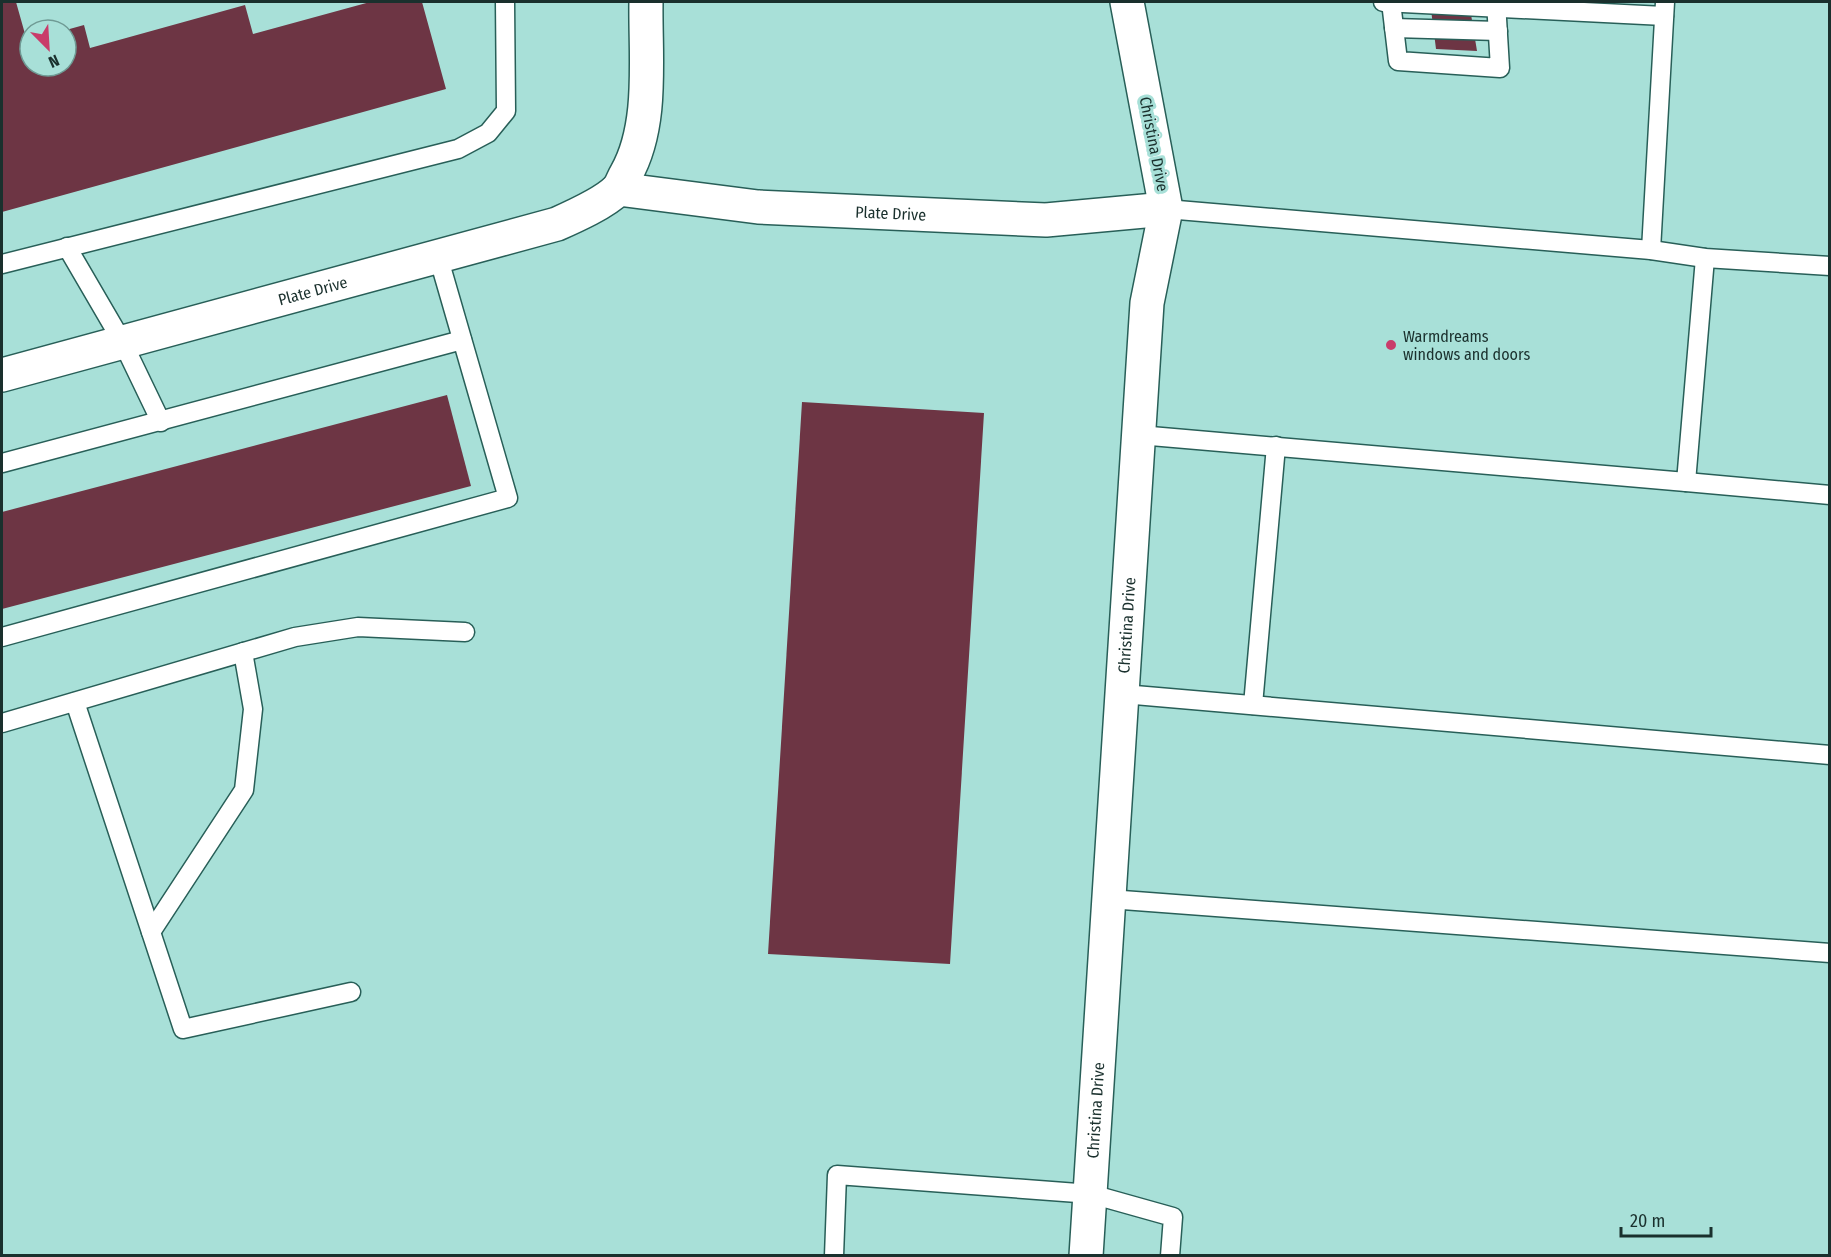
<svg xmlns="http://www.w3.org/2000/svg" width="1831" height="1257" viewBox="0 0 1831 1257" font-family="'Fira Sans Condensed',sans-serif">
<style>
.building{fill:#6d3544}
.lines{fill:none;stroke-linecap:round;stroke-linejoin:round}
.lane-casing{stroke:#285f58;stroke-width:21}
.street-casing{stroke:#285f58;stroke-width:36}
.lane{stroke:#fff;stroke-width:18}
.street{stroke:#fff;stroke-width:33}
.poi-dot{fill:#c93c6a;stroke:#a8e0d8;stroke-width:2}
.labels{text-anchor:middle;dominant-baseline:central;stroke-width:6;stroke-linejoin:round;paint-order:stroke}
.street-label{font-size:16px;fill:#1a302d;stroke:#a8e0d8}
.poi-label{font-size:16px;fill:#1a302d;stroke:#a8e0d8;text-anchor:start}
</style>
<rect width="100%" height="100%" fill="#a8e0d8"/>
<!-- building -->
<g class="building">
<polygon points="2,2 16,2 27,41 30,40 30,66 66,66 66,30 84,25 90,48 245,5 253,34 370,2 422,2 446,89 2,212"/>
<polygon points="1430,2 1469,2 1477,51 1436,49"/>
<polygon points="447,395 471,486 2,609 2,512"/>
<polygon points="802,402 984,413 950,964 768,954"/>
</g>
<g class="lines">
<defs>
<g id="lane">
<polyline points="1383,2 1664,16"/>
<polyline points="1391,2 1398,61 1500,68 1496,2"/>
<polyline points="1394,28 1498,31"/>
<polyline points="1166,209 1651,250 1705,258 1830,266"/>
<polyline points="67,247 123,343 161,422"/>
<polyline points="1651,250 1665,2"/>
<polyline points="2,264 458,149 488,133 506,111 505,2"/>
<polyline points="1139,435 1686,482 1705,258"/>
<polyline points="2,463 462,340"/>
<polyline points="1686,482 1830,495"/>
<polyline points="2,637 508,498 438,256"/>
<polyline points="1123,694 1830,755"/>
<polyline points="75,702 183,1029 351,992"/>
<polyline points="1253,705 1276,446"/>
<polyline points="2,723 295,637 358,627 465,632"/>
<polyline points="1109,899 1830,953"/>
<polyline points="151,932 244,790 253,709 243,652"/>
<polyline points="834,1256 837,1175 1091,1194 1173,1217 1170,1256"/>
</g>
<g id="street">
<path id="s1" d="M618,189L758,207L1046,220L1166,209"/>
<path id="s2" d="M2,375L557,224C575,216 604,203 617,190C621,186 623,179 626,174C654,125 645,56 646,2"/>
<path id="s3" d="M1086,1256L1147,303L1166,209L1127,2"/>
</g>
</defs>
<!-- lane casing -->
<use href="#lane" class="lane-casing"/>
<!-- street casing -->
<use href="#street" class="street-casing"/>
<!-- lane -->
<use href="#lane" class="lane"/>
<!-- street -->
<use href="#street" class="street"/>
</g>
<!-- markers -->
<circle class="poi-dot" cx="1391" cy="345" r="6"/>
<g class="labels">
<!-- street labels -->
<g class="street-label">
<text transform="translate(1154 144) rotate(79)">Christina Drive</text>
<text stroke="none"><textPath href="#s1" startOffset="274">Plate Drive</textPath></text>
<text stroke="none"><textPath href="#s2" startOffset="322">Plate Drive</textPath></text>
<text stroke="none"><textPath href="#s3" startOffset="632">Christina Drive</textPath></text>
<text stroke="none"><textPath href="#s3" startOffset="146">Christina Drive</textPath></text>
</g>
<!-- poi labels -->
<g class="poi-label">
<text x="1403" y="336">Warmdreams<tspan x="1403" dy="18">windows and doors</tspan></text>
</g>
</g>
<!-- border -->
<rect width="1831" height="1257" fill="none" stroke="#1a302d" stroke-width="6"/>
<!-- north arrow -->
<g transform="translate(48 48) rotate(156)"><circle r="28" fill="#a8e0d8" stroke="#6f9a94" stroke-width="1.5"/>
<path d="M0-4.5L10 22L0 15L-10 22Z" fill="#c93c6a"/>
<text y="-9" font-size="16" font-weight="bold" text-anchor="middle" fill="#1a302d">N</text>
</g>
<!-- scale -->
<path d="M1621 1227v9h90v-9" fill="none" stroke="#1a302d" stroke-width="3"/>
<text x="1630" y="1227" font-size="18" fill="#1a302d" stroke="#a8e0d8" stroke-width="4.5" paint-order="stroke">20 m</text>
</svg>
